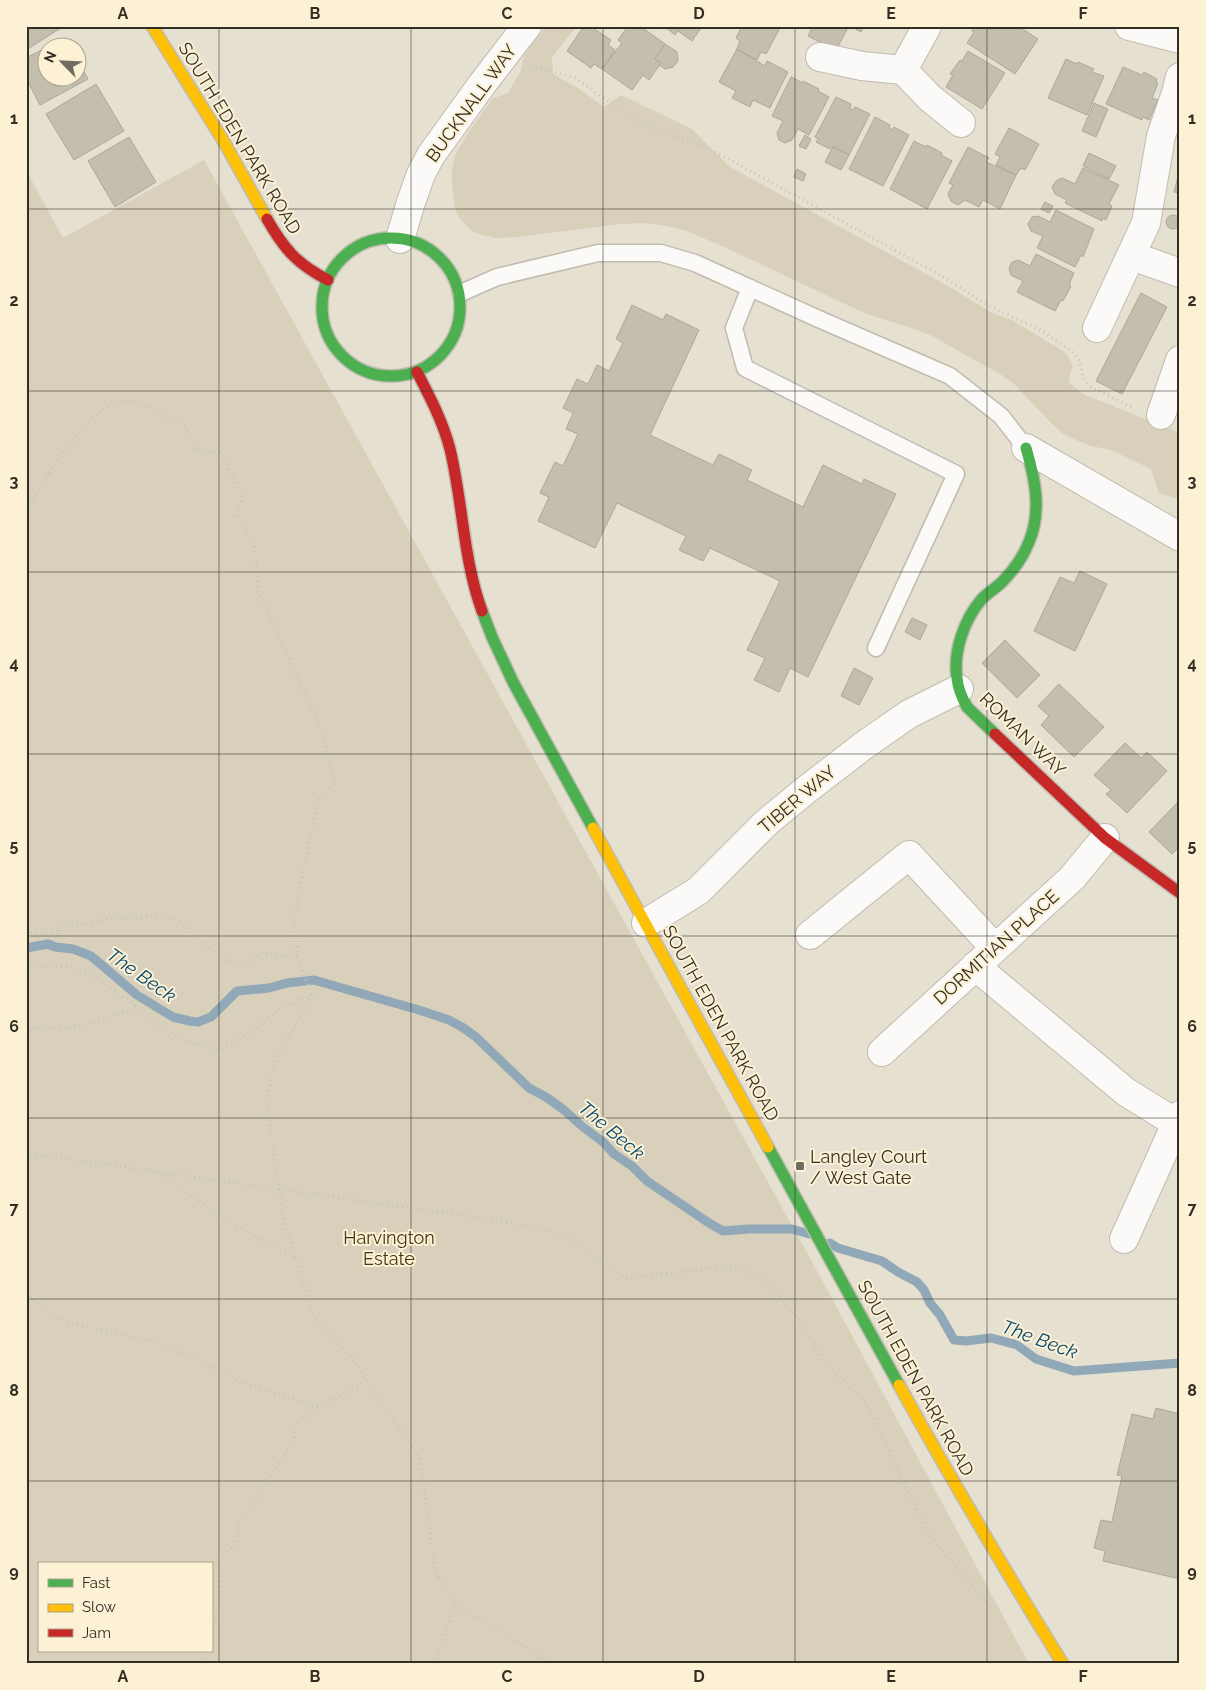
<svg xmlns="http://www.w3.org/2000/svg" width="1206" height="1690" viewBox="0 0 1206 1690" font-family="Raleway,sans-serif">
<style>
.green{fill:#d8d0ba;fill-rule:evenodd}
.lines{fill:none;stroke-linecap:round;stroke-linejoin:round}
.stream{stroke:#90a8b8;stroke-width:9}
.building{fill:#c3beae;stroke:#aba79b}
.lane-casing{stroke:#c0bcaf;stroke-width:19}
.street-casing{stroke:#c0bcaf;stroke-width:30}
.fast-casing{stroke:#c0bcaf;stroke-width:14}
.slow-casing{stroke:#c0bcaf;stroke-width:14}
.jam-casing{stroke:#c0bcaf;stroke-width:14}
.path{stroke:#c5c4be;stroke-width:3;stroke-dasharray:1 4;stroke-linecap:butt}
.lane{stroke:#fbfaf8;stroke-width:16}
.street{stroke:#fbfaf8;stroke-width:28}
.fast{stroke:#4caf50;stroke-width:11}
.slow{stroke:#ffc107;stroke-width:11}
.jam{stroke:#c62828;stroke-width:11}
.grid{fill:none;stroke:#322e23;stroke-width:1;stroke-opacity:0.55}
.poi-dot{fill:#716c60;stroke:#fcf1d4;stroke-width:2}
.labels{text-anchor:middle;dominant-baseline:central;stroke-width:4;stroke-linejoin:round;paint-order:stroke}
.street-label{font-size:18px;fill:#322e23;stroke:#fcf1d4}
.poi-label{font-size:18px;fill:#322e23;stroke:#fcf1d4;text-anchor:start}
.park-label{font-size:18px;fill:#423512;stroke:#fcf1d4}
.water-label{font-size:19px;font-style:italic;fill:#064971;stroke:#fcf1d4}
.neatline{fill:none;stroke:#322e23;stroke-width:2}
.grid-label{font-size:16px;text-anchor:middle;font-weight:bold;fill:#322e23}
</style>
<rect width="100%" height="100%" fill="#e5e0d0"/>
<!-- green -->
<g class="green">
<polygon points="546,26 577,26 552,57 553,74 578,88 604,107 621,95 692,129 730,167 950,287 990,312 1012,320 1066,353 1073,365 1068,382 1083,394 1180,433 1180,502 1178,499 1159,493 1151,469 1111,450 1091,446 1076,440 1062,433 1051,423 1014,384 1000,374 930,335 914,329 864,313 722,246 684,230 666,226 645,223 621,224 517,237 496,238 479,234 472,231 460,219 455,209 452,182 452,169 455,156 466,136 492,99 508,93 521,70 524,55"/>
<path d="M204,160L822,1280L1029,1664H26V170L63,238ZM39,1564H211V1651H39Z"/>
</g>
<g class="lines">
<!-- stream -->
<g class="stream">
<polyline points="26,948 48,944 55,947 73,949 91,956 137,995 173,1017 190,1021 198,1022 211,1017 237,991 269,988 287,983 314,980 419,1010 449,1020 462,1027 476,1037 529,1088 546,1097 564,1110 583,1127 603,1142 614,1154 632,1166 647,1181 709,1223 723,1231 749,1229 792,1229 809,1234"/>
<polyline points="830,1243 838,1248 882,1261 898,1272 917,1282 924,1290 930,1303 940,1315 954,1340 966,1341 991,1338 1017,1345 1036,1359 1074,1371 1180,1363"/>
</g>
</g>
<!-- building -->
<g class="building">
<polygon points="26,26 64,26 26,50"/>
<polygon points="584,26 590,26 611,40 608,45 615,50 602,69 594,64 591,68 567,51"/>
<polygon points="628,26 640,26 665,44 655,59 661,63 649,80 643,75 632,90 602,69 622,43 618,40"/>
<polygon points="664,26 681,26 675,35"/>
<polygon points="681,26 699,26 701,28 692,41 678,31"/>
<polygon points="742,26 777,26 780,28 766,54 761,52 757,60 737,49 740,41 736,38"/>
<polygon points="813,26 849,26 836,50 808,36"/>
<polygon points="850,26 864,26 861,32"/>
<polygon points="975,26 1018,26 1038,39 1015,74 967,43 974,32 972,31"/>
<polygon points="65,38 71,48 48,48 48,78 78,78 78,61 88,79 40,105 26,78 26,58"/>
<polygon points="665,44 677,52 678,61 673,67 665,69 659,65 661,63 655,59"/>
<polygon points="737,49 765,66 767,61 788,72 770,108 753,100 750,107 732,98 736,91 719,82"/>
<polygon points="968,51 1005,73 982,109 946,87 953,75 950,74 960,60 962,61"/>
<polygon points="1066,59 1077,64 1078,62 1094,69 1092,72 1104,76 1087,115 1048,98"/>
<polygon points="1123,67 1142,75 1144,72 1157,79 1156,82 1158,83 1152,98 1158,100 1149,120 1143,117 1142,120 1106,104"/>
<polygon points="791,77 803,83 803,81 819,89 818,91 829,97 809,135 798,129 792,140 785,143 779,140 777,133 783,121 772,116"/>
<polygon points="96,84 124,131 74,160 46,114"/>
<polygon points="836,97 851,104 850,108 853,110 855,107 870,114 849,155 832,146 830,149 816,142 818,139 815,137"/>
<polygon points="1094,103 1108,109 1096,137 1082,131"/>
<polygon points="875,117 890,125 889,128 892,130 894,127 909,135 883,186 849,169"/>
<polygon points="1009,128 1039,144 1025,170 1021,168 1016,175 996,165 1000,157 995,154"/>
<polygon points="805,135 811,139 806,149 799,146"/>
<polygon points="129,137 156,182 115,207 88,161"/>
<polygon points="914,141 926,147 927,145 942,153 941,155 952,161 927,209 890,189"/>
<polygon points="833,147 849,155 841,170 825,162"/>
<polygon points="968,147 989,158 986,162 1016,175 1000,209 983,200 979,207 965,200 958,205 951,201 948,194 953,185 949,183"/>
<polygon points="1089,153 1116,166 1109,179 1083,166"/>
<polygon points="1083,168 1119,185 1109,204 1112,206 1106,220 1103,218 1102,221 1065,203 1067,200 1055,194 1052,187 1056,181 1062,178 1075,184"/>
<polygon points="797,169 806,174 803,181 794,177"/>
<polygon points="1180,170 1180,193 1174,192"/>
<polygon points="1045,202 1053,206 1049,213 1041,209"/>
<polygon points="1056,210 1094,229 1083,257 1081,255 1075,267 1037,248 1043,236 1031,231 1028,224 1032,217 1038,216 1050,222"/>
<circle cx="1173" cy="222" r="7"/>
<polygon points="1036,254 1074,273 1069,285 1071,286 1063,301 1061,300 1055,311 1017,292 1023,281 1011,275 1009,268 1012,262 1018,260 1030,266"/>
<polygon points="1141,293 1167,307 1122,394 1096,381"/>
<polygon points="632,305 663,320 666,314 699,330 650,435 713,465 719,454 752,470 747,480 803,507 823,465 862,484 864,479 896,494 808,677 790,668 779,692 754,680 765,658 747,650 780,581 710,548 703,561 679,550 686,536 617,503 595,548 538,521 549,497 540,493 555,462 563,466 578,434 566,429 573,413 563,408 577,379 588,384 597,365 609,371 623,343 616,339"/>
<polygon points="1080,571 1107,584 1075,651 1034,631 1060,577 1074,583"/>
<polygon points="912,618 927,625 920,640 905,632"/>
<polygon points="1005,640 1040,675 1017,698 982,663"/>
<polygon points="854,668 873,678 859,705 841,696"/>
<polygon points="1059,684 1104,727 1074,757 1041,725 1049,716 1038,706"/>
<polygon points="1125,743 1141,758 1147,752 1167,771 1127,813 1106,794 1111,790 1094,775"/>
<polygon points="1179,801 1180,846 1172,854 1149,832"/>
<polygon points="1156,1408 1180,1414 1180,1579 1103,1561 1105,1551 1094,1548 1101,1520 1112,1522 1122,1476 1117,1475 1132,1414 1153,1419"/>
</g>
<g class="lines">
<defs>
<g id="lane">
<polyline points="750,288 734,328 745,368 956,474 876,648"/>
<polyline points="461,293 497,277 598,253 661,253 695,263 821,320 950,376 1001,416 1026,448"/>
</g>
<g id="street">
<polyline points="1129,26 1180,39"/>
<polyline points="820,57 862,66 903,70 927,26"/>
<polyline points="903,70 930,98 961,123"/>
<polyline points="400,239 411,202 421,174 431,155 483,83 527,26"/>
<polyline points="1132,256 1180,273"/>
<polyline points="1097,328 1146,223 1161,136 1176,93 1180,77"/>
<polyline points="1161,415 1180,360"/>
<polyline points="1026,448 1180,537"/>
<polyline points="646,923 698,891 767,822 806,790 863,746 909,714 959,689"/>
<polyline points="810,935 909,855 995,948"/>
<polyline points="975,966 1126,1092 1176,1123"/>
<polyline points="882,1052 1072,878 1105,838"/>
<polyline points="1124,1239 1180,1115"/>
</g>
<g id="fast">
<circle cx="391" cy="307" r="69"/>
<polyline points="482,611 492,637 513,682 593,828"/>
<path d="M995,734L967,707C962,698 958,689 957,678C953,652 964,620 981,600C987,593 995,589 1002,582C1013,571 1023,557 1029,542C1042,511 1035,478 1026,448"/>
<polyline points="768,1147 899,1385"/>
</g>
<g id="slow">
<polyline points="152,26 224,142 267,219"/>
<polyline points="593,828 768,1147"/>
<path d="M899,1385C951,1479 1006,1572 1063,1664"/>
</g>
<g id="jam">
<path d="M267,219C284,249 297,264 328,280"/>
<path d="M417,372C430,397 443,422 450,449C463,503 463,559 482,611"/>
<polyline points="995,734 1105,838 1180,893"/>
</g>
</defs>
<!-- lane casing -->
<use href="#lane" class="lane-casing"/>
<!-- street casing -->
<use href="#street" class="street-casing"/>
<!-- fast casing -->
<use href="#fast" class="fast-casing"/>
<!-- slow casing -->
<use href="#slow" class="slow-casing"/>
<!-- jam casing -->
<use href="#jam" class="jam-casing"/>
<!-- path -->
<g class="path">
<polyline points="531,66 575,78 640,123 652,128 697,144 725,157 940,275 991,307 1039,329 1074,353 1080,363 1083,378 1091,387 1133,408"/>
<polyline points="26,512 59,457 91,419 115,400 139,402 185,426 196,450 220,452 242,494 238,516 256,550 257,588 319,724 335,783 319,799 297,900 295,926 297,957 312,995"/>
<polyline points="26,933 58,934 62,927 108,919 134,919 155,915 178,920 221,957 241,966 261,953 297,957"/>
<polyline points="26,968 68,966 90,973 135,1006 129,1011 68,1029 36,1027 26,1034"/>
<polyline points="312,995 275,1061 268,1096 270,1127 284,1222 314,1316 354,1361 420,1459 435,1571 455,1604 553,1664"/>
<polyline points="135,1006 181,1040 217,1050 249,1034 279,1009 312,995"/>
<polyline points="26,1153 487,1219 557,1232 626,1278 732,1266 761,1277 801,1322 821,1358 866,1403 929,1535 991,1608"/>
<polyline points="158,1172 227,1221 296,1258"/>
<polyline points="26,1294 60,1319 109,1333 152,1340 221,1371 242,1383 319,1407 367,1381"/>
<polyline points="211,1636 219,1603 218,1558 237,1544 239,1523 292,1443 297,1423 318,1407"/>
<polyline points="203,1664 208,1651"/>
<polyline points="434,1664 455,1604"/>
</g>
<!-- lane -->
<use href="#lane" class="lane"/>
<!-- street -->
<use href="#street" class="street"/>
<!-- fast -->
<use href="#fast" class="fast"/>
<!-- slow -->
<use href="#slow" class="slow"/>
<!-- jam -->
<use href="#jam" class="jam"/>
</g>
<!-- grid -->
<path class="grid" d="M219,26V1664M411,26V1664M603,26V1664M795,26V1664M987,26V1664M26,209H1180M26,391H1180M26,572H1180M26,754H1180M26,936H1180M26,1118H1180M26,1299H1180M26,1481H1180"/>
<!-- markers -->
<rect class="poi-dot" x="795" y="1161" width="10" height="10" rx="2.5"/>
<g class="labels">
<!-- street labels -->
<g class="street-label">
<text transform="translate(471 103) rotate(-54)">BUCKNALL WAY</text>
<text transform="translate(240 138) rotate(59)">SOUTH EDEN PARK ROAD</text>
<text transform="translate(1023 734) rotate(44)">ROMAN WAY</text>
<text transform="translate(797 799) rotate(-40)">TIBER WAY</text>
<text transform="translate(996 947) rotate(-42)">DORMITIAN PLACE</text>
<text transform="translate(721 1023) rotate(61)">SOUTH EDEN PARK ROAD</text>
<text transform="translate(916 1378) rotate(61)">SOUTH EDEN PARK ROAD</text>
</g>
<!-- poi labels -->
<g class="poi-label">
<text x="810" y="1156">Langley Court<tspan x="810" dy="21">/ West Gate</tspan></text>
</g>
<!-- park labels -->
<g class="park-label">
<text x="389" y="1237">Harvington<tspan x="389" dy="21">Estate</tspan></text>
</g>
<!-- water labels -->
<g class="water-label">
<text transform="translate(142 975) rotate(35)">The Beck</text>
<text transform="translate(612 1130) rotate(40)">The Beck</text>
<text transform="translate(1040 1339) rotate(20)">The Beck</text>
</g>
</g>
<!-- border -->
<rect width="1206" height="1690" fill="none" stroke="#fcf1d4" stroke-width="55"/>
<!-- legend -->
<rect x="38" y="1562" width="175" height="90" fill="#fcf1d4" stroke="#aba38d"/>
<rect x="48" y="1579" width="25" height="8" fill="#4caf50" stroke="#aba38d"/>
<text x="82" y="1588" font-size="15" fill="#322e23">Fast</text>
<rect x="48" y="1604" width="25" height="8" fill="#ffc107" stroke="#aba38d"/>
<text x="82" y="1612" font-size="15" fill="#322e23">Slow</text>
<rect x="48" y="1629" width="25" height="8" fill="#c62828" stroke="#aba38d"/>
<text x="82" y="1638" font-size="15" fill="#322e23">Jam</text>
<!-- north arrow -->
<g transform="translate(62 62) rotate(294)"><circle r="24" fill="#fcf1d4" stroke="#aba38d"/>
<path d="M0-4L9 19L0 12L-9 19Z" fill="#716c60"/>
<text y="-8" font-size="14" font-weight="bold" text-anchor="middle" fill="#322e23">N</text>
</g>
<rect x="28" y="28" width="1150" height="1634" class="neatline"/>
<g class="grid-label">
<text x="123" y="19">A</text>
<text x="315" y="19">B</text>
<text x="507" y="19">C</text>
<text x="699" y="19">D</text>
<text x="891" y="19">E</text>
<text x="1083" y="19">F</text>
<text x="14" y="124">1</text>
<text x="1192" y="124">1</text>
<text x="14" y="306">2</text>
<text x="1192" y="306">2</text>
<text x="14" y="487">3</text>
<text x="1192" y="487">3</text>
<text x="14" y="669">4</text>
<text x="1192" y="669">4</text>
<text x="14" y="851">5</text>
<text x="1192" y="851">5</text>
<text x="14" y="1032">6</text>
<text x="1192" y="1032">6</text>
<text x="14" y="1214">7</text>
<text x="1192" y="1214">7</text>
<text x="14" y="1396">8</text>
<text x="1192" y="1396">8</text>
<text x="14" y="1577">9</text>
<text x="1192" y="1577">9</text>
<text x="123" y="1682">A</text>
<text x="315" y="1682">B</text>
<text x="507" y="1682">C</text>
<text x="699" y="1682">D</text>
<text x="891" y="1682">E</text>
<text x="1083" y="1682">F</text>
</g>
</svg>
